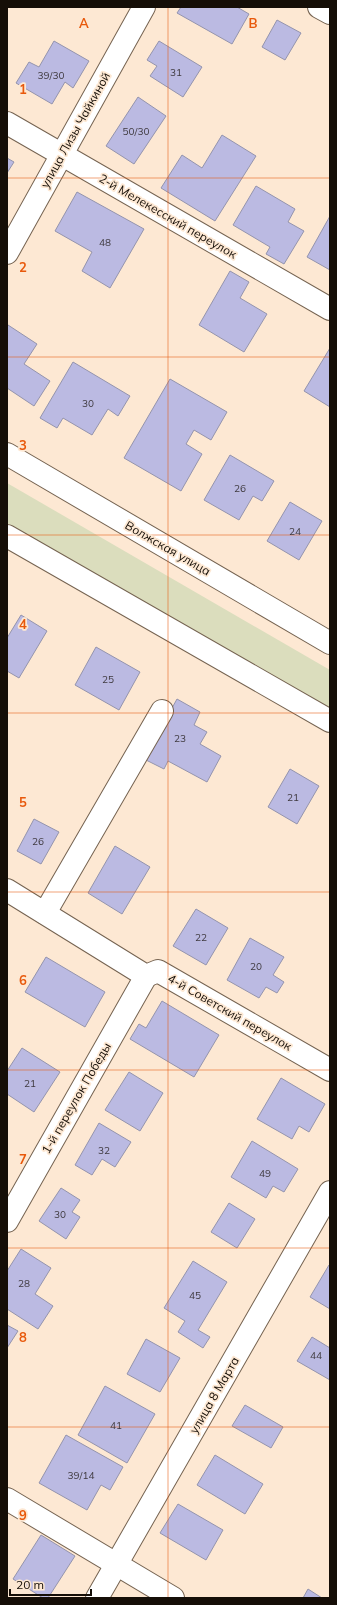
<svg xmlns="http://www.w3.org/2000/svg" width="337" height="1605" viewBox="0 0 337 1605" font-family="Mulish,sans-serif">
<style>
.green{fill:#dbddbd}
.building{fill:#bbbae2;stroke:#9494ad}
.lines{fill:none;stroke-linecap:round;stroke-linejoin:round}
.minor-casing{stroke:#756351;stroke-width:24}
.major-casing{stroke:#756351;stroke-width:24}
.minor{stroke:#fff;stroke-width:22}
.major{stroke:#fff;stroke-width:22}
.grid{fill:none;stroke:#e8590c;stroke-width:1;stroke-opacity:0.55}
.labels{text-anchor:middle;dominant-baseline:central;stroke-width:3.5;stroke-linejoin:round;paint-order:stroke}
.number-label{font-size:10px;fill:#3e393e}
.street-label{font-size:12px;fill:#150e07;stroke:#fde8d3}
.grid-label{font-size:13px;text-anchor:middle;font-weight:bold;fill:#e8590c;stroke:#fde8d3;stroke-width:3.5;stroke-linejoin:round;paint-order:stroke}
</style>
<rect width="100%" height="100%" fill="#fde8d3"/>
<!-- green -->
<polygon class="green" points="7,483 330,670 330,709 7,523"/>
<!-- building -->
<g class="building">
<polygon points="181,7 237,7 249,14 232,44 177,13"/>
<polygon points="277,20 301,33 285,60 262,47"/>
<polygon points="54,41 89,61 73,88 65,82 52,104 16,83 29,62 39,67"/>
<polygon points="159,41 202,67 183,97 150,76 157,66 147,60"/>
<polygon points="138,97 166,116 134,164 106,146"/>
<polygon points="222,135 256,156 215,221 161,188 182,155 202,168"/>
<polygon points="7,158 14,162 7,173"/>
<polygon points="256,186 295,209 288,222 304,231 284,264 266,254 270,247 233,225"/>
<polygon points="77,192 144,229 110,288 82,271 92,252 55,231"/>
<polygon points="330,216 330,270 307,257"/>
<polygon points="230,271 249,282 240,298 267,314 244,352 199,325"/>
<polygon points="8,325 37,344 24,364 50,381 34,406 7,388 7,327"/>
<polygon points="330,348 330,407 304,391"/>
<polygon points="73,362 130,396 118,416 108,409 92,435 63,418 57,428 40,418"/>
<polygon points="170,379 227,412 211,440 194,430 186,444 202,454 181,491 124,458"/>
<polygon points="230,455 274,481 262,501 253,496 239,520 204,500"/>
<polygon points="290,502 322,521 299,560 267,541"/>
<polygon points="21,615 47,631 19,678 7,671 7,638"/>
<polygon points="96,647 140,672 119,710 75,685"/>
<polygon points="177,699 200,712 194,725 207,732 200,744 221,756 207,782 168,761 164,769 144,759"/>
<polygon points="290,769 319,786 297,824 268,807"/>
<polygon points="34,819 59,832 41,864 17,851"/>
<polygon points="115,846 150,867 122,914 88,893"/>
<polygon points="196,909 228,928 206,965 173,946"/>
<polygon points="250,938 284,957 273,975 284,982 277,993 266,987 259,998 227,980"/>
<polygon points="46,957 105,992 85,1027 25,992"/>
<polygon points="162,1001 219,1035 194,1077 130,1039 139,1024 146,1028"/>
<polygon points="22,1048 60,1072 34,1112 7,1094 7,1071"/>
<polygon points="129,1072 163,1093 140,1131 105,1110"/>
<polygon points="281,1078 325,1104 309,1132 299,1126 292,1139 257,1119"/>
<polygon points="99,1123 131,1142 115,1167 102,1159 92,1175 75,1165"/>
<polygon points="252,1141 298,1169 284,1192 273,1186 266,1198 231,1177"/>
<polygon points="61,1188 80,1200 72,1212 80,1217 66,1239 39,1221"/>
<polygon points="229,1203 255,1219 237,1248 211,1232"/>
<polygon points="21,1249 51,1268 35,1294 53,1306 38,1329 7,1309 7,1271"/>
<polygon points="193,1261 227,1282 198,1330 210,1337 203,1348 178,1332 185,1321 164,1308"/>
<polygon points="329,1265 330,1265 330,1309 310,1297"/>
<polygon points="7,1325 18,1331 7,1348"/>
<polygon points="312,1337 330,1348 330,1380 297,1361"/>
<polygon points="146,1339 180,1358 160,1392 127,1374"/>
<polygon points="105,1386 155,1414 127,1463 78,1435"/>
<polygon points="245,1405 283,1427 271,1448 232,1426"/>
<polygon points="66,1435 123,1467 110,1490 101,1485 87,1510 39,1483"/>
<polygon points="215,1455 263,1484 245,1514 197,1485"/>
<polygon points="178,1504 223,1530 206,1560 160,1533"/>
<polygon points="41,1535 75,1556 48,1598 43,1598 13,1579"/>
<polygon points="308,1589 322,1598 303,1598"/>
</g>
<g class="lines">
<defs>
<g id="minor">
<polyline points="319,7 330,13"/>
<polyline points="7,123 330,309"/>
<polyline points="7,253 144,7"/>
<polyline points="7,890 146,976 158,971 330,1070"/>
<polyline points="45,913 162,711"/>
<polyline points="7,1221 146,976"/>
<polyline points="7,1499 173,1598"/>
<polyline points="97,1598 330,1192"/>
</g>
<g id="major">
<polyline points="7,454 330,643"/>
<polyline points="7,536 330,721"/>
</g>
</defs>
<!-- minor casing -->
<use href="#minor" class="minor-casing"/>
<!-- major casing -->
<use href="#major" class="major-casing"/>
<!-- minor -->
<use href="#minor" class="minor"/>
<!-- major -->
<use href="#major" class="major"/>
</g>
<!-- grid -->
<path class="grid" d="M168,7V1598M7,178H330M7,357H330M7,535H330M7,713H330M7,892H330M7,1070H330M7,1248H330M7,1427H330"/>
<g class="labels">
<!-- number labels -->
<g class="number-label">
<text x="176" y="72">31</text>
<text x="51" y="75">39/30</text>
<text x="136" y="131">50/30</text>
<text x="105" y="242">48</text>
<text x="88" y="403">30</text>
<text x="240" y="488">26</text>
<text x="295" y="531">24</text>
<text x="108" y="679">25</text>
<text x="180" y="738">23</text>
<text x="293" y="797">21</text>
<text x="38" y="841">26</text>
<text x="201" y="937">22</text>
<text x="256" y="966">20</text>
<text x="30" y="1083">21</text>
<text x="104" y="1150">32</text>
<text x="265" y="1173">49</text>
<text x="60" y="1214">30</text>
<text x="24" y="1283">28</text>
<text x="195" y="1295">45</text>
<text x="316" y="1355">44</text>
<text x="116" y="1425">41</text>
<text x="81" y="1475">39/14</text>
</g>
<!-- street labels -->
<g class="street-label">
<text transform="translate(75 130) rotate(-61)">улица Лизы Чайкиной</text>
<text transform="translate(168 216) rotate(30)">2-й Мелекесский переулок</text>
<text transform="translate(168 548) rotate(30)">Волжская улица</text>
<text transform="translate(230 1012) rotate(30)">4-й Советский переулок</text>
<text transform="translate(76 1098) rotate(-60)">1-й переулок Победы</text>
<text transform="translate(214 1395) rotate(-60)">улица 8 Марта</text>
</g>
</g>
<g class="grid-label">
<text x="84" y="28">A</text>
<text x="253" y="28">B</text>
<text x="23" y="94">1</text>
<text x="23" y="272">2</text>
<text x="23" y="450">3</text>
<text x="23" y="629">4</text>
<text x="23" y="807">5</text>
<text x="23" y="985">6</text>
<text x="23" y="1164">7</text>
<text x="23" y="1342">8</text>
<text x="23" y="1520">9</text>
</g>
<!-- border -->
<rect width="337" height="1605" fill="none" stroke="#150e07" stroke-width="16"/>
<!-- scale -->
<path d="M10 1589v6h81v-6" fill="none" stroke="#150e07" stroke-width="2"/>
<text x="16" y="1589" font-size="12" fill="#150e07" stroke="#fde8d3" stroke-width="3" paint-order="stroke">20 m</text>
</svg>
